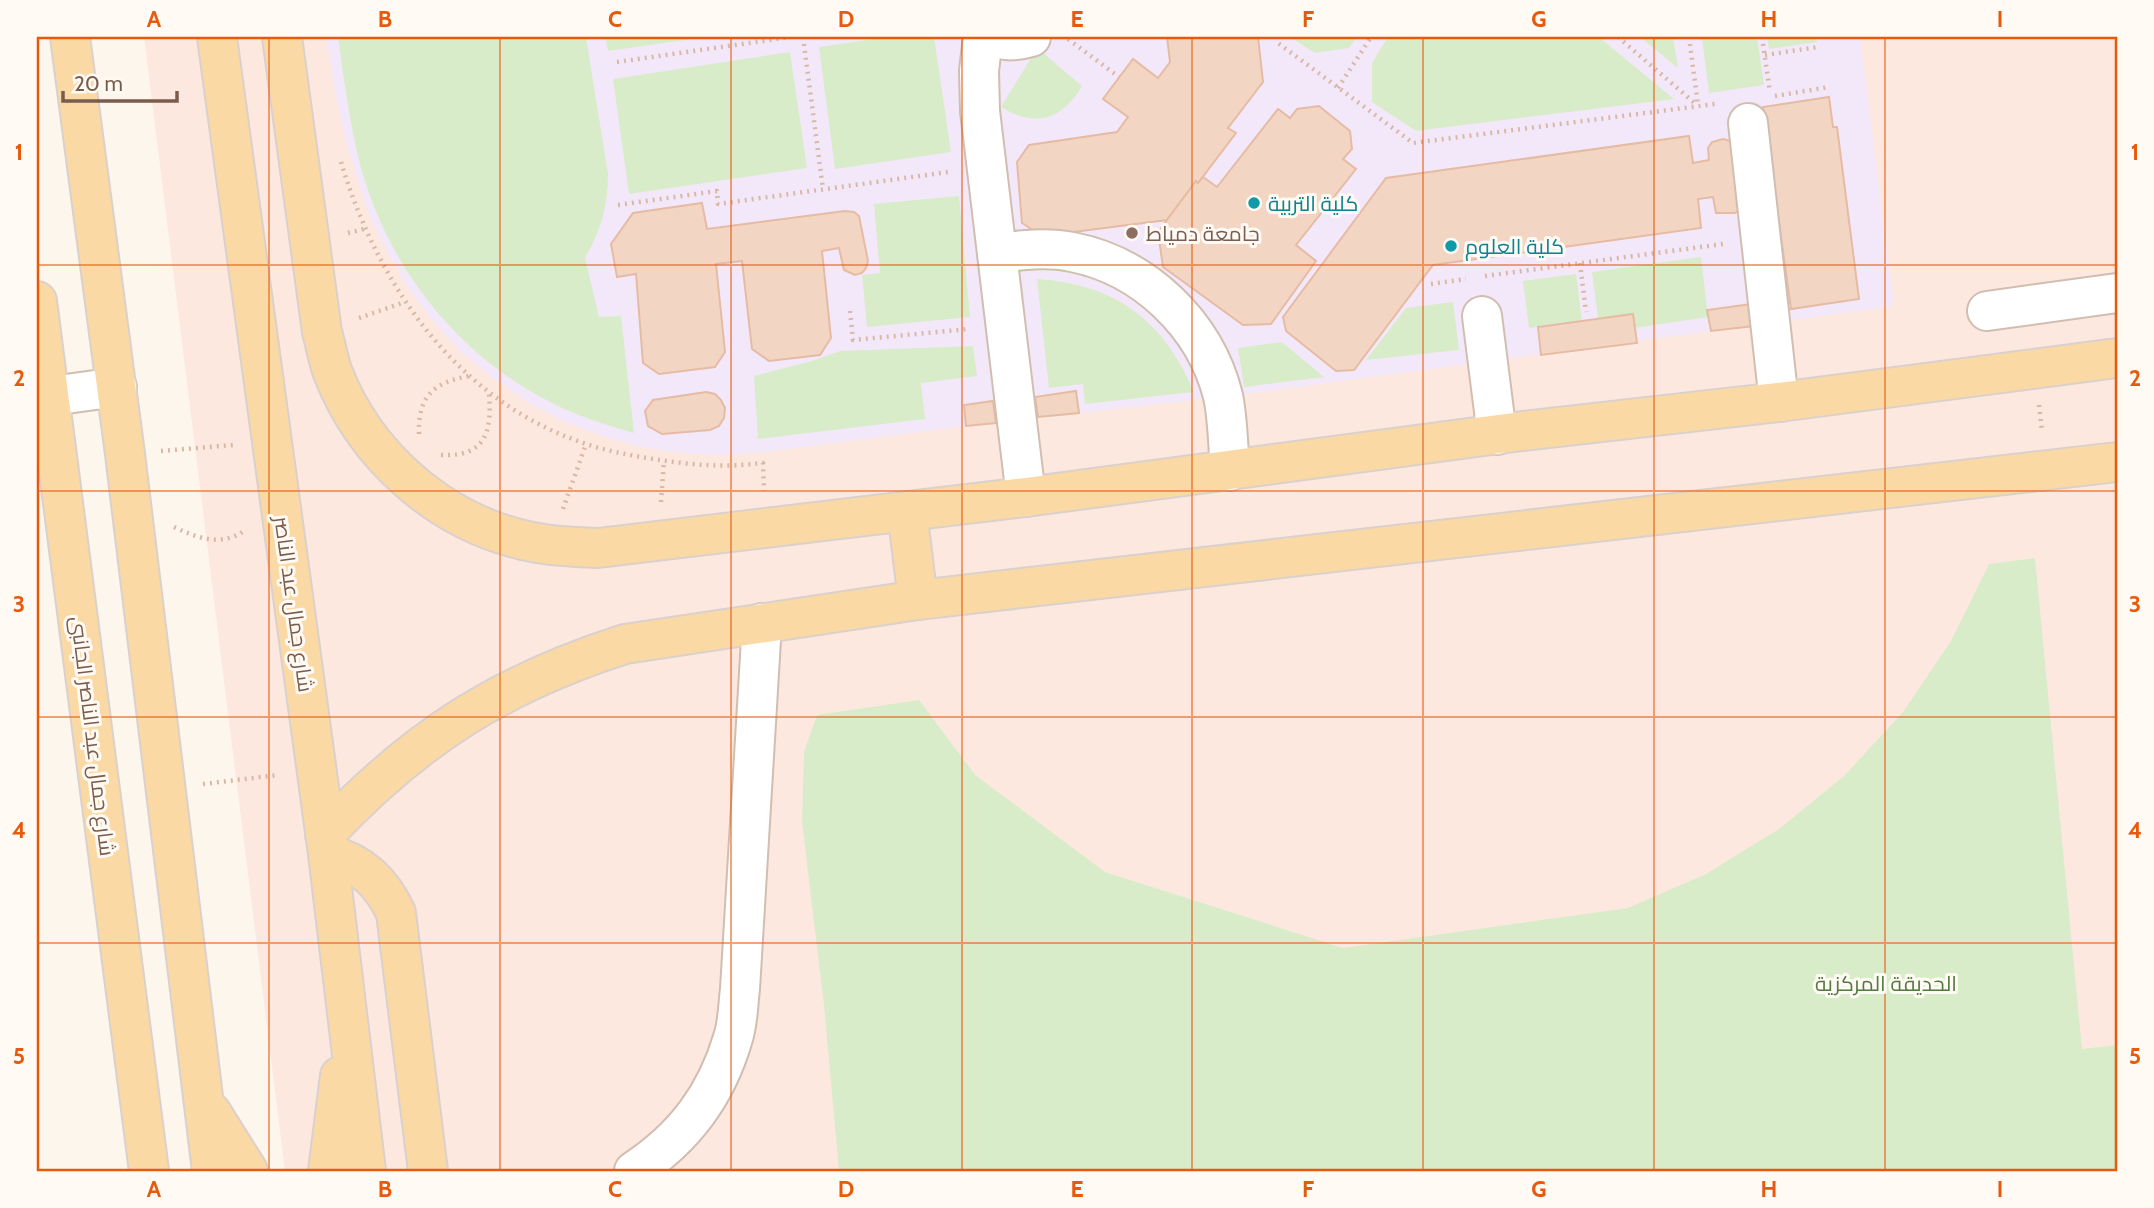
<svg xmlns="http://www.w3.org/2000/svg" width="2154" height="1208" viewBox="0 0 2154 1208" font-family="Cabin,Cairo,sans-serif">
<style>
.commercial{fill:#fde8e0}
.education{fill:#f3e8fa}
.green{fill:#d8ecc9}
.building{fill:#f3d5c3;stroke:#e6bba3;stroke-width:2}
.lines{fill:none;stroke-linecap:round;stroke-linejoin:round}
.minor-casing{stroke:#d1beb0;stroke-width:42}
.major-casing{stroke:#dad1cd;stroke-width:42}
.path{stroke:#d9b8a5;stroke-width:4.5;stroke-dasharray:2 5;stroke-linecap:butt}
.minor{stroke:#fff;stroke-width:38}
.major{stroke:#fbd9a5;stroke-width:38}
.grid{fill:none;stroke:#e8590c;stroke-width:2;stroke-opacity:0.55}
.culture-dot{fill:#0f9aa8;stroke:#fffaf3;stroke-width:2.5}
.education-dot{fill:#8d6e63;stroke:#fffaf3;stroke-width:2.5}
.labels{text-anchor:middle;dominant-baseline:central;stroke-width:6;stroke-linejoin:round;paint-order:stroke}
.culture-label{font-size:21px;fill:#0d838f;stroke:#fffaf3;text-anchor:start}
.education-label{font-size:21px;fill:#785e54;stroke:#fffaf3;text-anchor:start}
.street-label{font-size:21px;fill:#7a5c4d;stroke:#fffaf3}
.park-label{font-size:21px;fill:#537a41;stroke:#fffaf3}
.neatline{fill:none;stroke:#e8590c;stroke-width:2.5}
.grid-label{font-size:23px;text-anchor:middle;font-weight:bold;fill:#e8590c}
</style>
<rect width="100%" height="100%" fill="#fdf6ec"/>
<!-- commercial -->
<polygon class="commercial" points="144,37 2117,37 2117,1171 285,1171"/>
<!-- education -->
<polygon class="education" points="326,37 1860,37 1894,306 1238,395 966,426 765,452 723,455 682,453 642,447 602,436 563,421 527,402 493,378 461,352 433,321 408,288 387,252 369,215 345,139 337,102"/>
<!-- green -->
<g class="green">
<path d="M338,37H586L608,174C608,206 601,230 585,258L599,317L621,316L634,433C607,425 580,417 554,404C460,358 389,269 361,168C350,126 344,80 338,37Z"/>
<polygon points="605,37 706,37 608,51"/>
<polygon points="888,37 934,37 951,152 835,169 819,47"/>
<polygon points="1290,37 1357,37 1349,48 1315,53"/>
<polygon points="1388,37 1599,37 1674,99 1416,131 1372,102 1372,63"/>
<polygon points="1640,37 1673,37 1678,68"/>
<polygon points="1713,37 1757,37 1764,85 1709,93 1702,38"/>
<polygon points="1767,37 1816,37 1817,42 1769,49"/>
<path d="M1037,48L1082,86C1062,120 1035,128 1001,107Z"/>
<polygon points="790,52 807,168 629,194 613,79"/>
<polygon points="959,196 970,317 867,327 862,275 880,273 874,204"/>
<polygon points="1701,257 1708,317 1635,328 1633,314 1598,319 1592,272"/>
<polygon points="1576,274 1582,321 1529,328 1523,281"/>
<path d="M1037,279C1116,284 1164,321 1194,392L1085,404L1083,384L1049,388Z"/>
<polygon points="1453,302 1459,350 1366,360 1406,308"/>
<polygon points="1282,342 1324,377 1244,387 1238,348"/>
<polygon points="973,346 977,376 921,383 925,419 758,439 754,376 812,361 840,351"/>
<polygon points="2035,558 2082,1049 2117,1045 2117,1171 839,1171 824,1005 802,822 804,752 817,715 919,700 975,775 1105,872 1343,948 1628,908 1706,874 1779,829 1845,775 1903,712 1951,641 1989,564"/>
</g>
<!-- building -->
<g class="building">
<polygon points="1167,37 1258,37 1263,82 1228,128 1236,133 1198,183 1196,181 1167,220 1042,236 1022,223 1017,162 1029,145 1117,132 1128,117 1103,99 1133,59 1158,78 1170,62"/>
<polygon points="1829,97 1833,127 1837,127 1859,299 1791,309 1763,107"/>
<polygon points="1319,106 1350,131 1352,149 1343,159 1356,169 1296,245 1316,261 1271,324 1243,325 1163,267 1158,232 1196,181 1198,183 1203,177 1217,187 1278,109 1290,118 1297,109"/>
<polygon points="1689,136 1693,163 1709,160 1708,148 1712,142 1723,139 1731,141 1740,209 1735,213 1716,213 1713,197 1698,199 1701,228 1433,265 1354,370 1336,371 1286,331 1283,317 1386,178"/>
<polygon points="702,203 707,229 845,211 854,212 859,216 868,261 866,268 862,273 855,275 844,270 839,248 822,251 831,338 820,355 769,361 752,349 742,261 716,264 725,352 715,367 659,374 643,363 636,274 617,277 611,244 633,213"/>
<polygon points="1752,304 1754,326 1711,331 1707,310"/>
<polygon points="1633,314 1637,343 1541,355 1538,327"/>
<polygon points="1076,391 1079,413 1038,417 1035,397"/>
<polygon points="706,392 715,394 721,400 725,408 724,418 719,426 710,430 662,434 648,426 645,411 653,400"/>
<polygon points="993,401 996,423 966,426 964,405"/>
</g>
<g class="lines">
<defs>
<g id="minor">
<polyline points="983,37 979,71 980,111 1026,497"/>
<path d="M993,37C1006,42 1017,41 1031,37"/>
<polyline points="1748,123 1779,402"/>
<path d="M997,253C1022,250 1047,247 1072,252C1144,266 1205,324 1223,396C1228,419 1228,446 1230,471"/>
<polyline points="1987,311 2117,293"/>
<polyline points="1482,316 1497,435"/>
<polyline points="37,398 117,387"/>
<path d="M634,1171C684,1138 716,1096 733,1038C738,1023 738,1005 740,989L762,623"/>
</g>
<g id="major">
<polyline points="70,37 125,454 212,1171"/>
<polyline points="217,37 328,854 366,1171"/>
<path d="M282,37L322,332C326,345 328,360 333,373C365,455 438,520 523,540C548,546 573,547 598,548L1026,497L1514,432L1779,402L2117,358"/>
<polyline points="37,301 149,1171"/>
<polyline points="907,511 918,600"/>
<path d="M325,834C415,738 500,684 625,644L918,600L2117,462"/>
<path d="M328,854C362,864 381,881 396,913L428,1171"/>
<polyline points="211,1112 248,1171"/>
<polyline points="328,1171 340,1076"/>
</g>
</defs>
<!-- minor casing -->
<use href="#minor" class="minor-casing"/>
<!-- major casing -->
<use href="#major" class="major-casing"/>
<!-- path -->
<g class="path">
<polyline points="803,37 823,189"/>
<polyline points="1277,37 1278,43 1413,143 1715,104"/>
<polyline points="1618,37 1697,105"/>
<polyline points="1689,37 1698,105"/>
<polyline points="1762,37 1770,92"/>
<polyline points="1068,39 1119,77"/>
<polyline points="1765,55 1818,47"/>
<polyline points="617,62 790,37"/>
<polyline points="1338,88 1371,37"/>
<polyline points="1775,96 1829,87"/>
<path d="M341,162C377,282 453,395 575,440C598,449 623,454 647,458C690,465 720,468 763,463L764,491"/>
<polyline points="618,205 717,191 718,204 948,172"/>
<polyline points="348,233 364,229"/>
<polyline points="1580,263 1586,312"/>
<polyline points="1485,276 1723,244"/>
<polyline points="1431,284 1466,279"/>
<polyline points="850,311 853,340 969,329"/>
<polyline points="359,318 405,302"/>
<polyline points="2039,405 2042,431"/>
<path d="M419,434C418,397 432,383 469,376"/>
<polyline points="161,451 233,445"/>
<path d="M441,455C486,457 492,432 489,393"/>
<polyline points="661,502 664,461"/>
<polyline points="563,509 586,444"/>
<path d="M174,527C198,538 220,547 244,531"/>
<polyline points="203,784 278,775"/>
</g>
<!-- minor -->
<use href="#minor" class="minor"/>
<!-- major -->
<use href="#major" class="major"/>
</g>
<!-- grid -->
<path class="grid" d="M269,37V1171M500,37V1171M731,37V1171M962,37V1171M1192,37V1171M1423,37V1171M1654,37V1171M1885,37V1171M37,265H2117M37,491H2117M37,717H2117M37,943H2117"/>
<!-- markers -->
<g class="culture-dot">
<circle cx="1254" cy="203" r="7"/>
<circle cx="1451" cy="246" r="7"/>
</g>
<circle class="education-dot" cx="1132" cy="233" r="7"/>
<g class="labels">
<!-- culture labels -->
<g class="culture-label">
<text x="1268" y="203">كلية التربية</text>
<text x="1465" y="246">كلية العلوم</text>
</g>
<!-- education labels -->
<g class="education-label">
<text x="1146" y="233">جامعة دمياط</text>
</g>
<!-- street labels -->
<g class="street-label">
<text transform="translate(294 604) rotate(82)">شارع جمال عبد الناصر</text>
<text transform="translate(93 736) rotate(83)">شارع جمال عبد الناصر الجانبى</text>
</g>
<!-- park labels -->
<g class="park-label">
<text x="1886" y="983">الحديقة المركزية</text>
</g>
</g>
<!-- border -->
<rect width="2154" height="1208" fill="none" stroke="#fffaf3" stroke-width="77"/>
<!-- scale -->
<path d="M63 91v10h114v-10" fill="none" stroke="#7a5c4d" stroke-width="3.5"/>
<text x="74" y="91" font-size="21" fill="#7a5c4d" stroke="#fffaf3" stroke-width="5" paint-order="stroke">20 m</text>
<rect x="38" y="38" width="2078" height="1132" class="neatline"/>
<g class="grid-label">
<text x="154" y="27">A</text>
<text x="385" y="27">B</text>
<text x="615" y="27">C</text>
<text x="846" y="27">D</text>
<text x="1077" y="27">E</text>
<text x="1308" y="27">F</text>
<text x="1539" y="27">G</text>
<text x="1769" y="27">H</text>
<text x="2000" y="27">I</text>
<text x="19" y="160">1</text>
<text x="2135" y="160">1</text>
<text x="19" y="386">2</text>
<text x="2135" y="386">2</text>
<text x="19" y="612">3</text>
<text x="2135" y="612">3</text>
<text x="19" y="838">4</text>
<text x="2135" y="838">4</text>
<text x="19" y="1064">5</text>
<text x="2135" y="1064">5</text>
<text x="154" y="1197">A</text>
<text x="385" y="1197">B</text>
<text x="615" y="1197">C</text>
<text x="846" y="1197">D</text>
<text x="1077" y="1197">E</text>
<text x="1308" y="1197">F</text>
<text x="1539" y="1197">G</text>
<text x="1769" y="1197">H</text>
<text x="2000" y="1197">I</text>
</g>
</svg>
